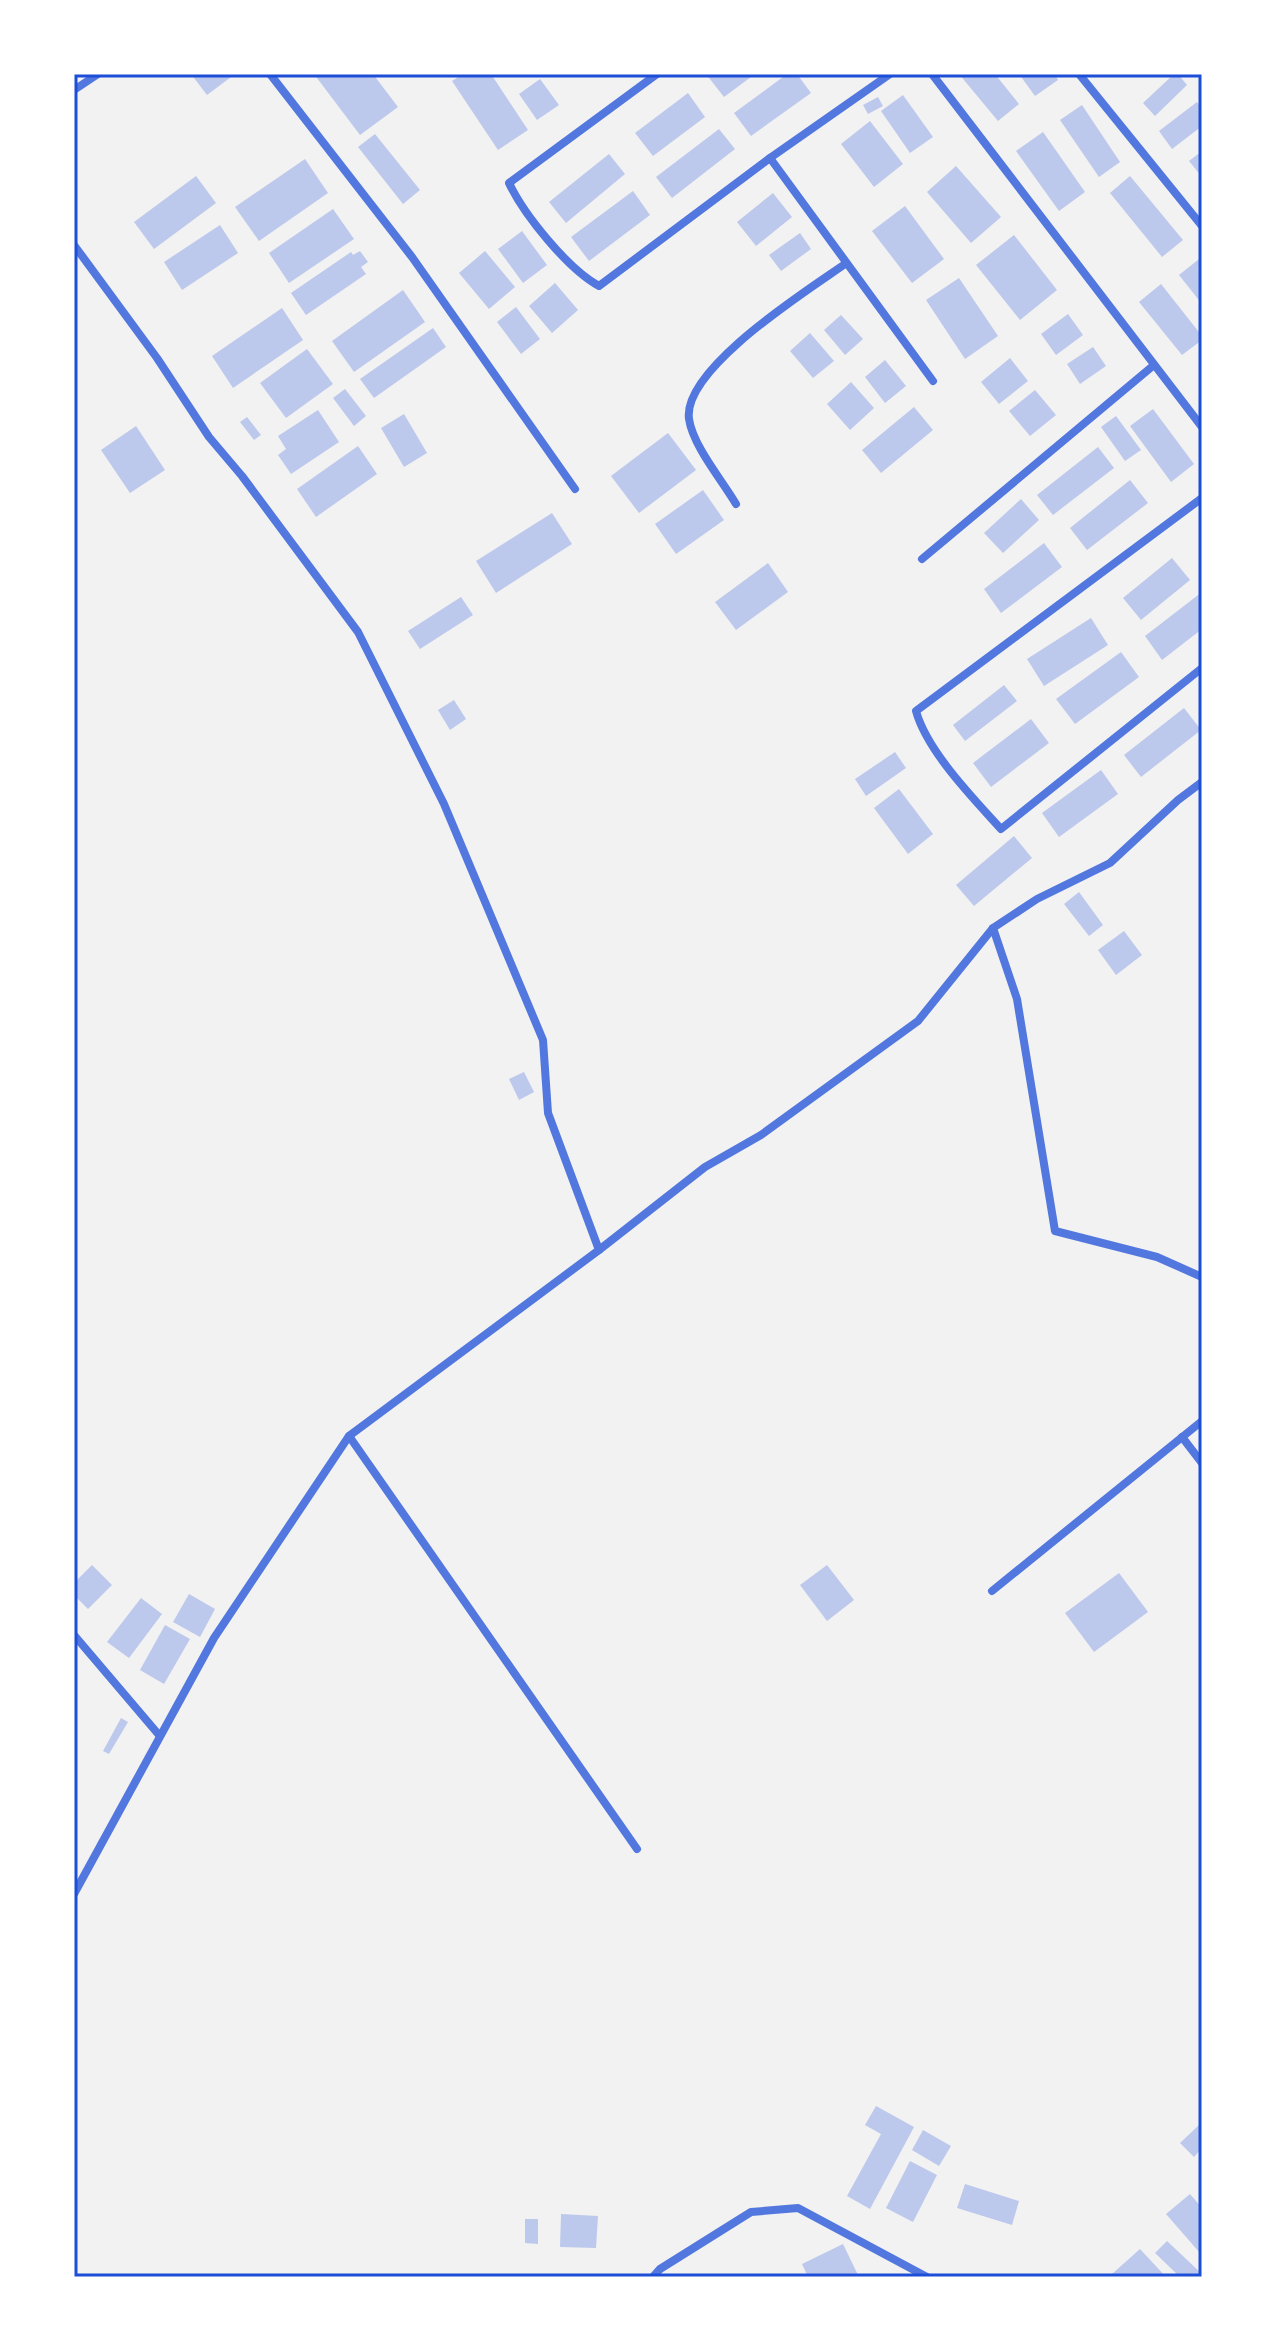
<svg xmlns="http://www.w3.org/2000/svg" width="1276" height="2351" viewBox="0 0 1276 2351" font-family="Quicksand,sans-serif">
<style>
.building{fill:#bdc9ec}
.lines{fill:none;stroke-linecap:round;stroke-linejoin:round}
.minor{stroke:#5277de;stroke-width:8}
.neatline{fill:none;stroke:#1d4ed8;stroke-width:3}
</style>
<rect width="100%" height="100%" fill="#f2f2f2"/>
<!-- building -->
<g class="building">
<polygon points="191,74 235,74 207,95"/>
<polygon points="314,74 373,74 398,107 360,135"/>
<polygon points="463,74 491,74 528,130 498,150 452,81"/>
<polygon points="706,74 755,74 724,97"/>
<polygon points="787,74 797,74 811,93 751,136 734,113"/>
<polygon points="959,74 995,74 1019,104 998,121"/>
<polygon points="1019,74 1055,74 1058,80 1035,96"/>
<polygon points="1174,74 1178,74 1187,85 1155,116 1143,103"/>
<polygon points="540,79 559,105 537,120 519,94"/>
<polygon points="688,93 705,117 653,156 635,133"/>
<polygon points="903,95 933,137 910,153 881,111"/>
<polygon points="878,97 883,106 868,114 863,105"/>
<polygon points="1197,102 1202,109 1202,126 1172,149 1159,131"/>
<polygon points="1082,105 1120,162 1099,177 1060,120"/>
<polygon points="870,121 903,164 874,187 841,144"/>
<polygon points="719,129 735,149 672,198 656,177"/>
<polygon points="1043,132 1085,192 1059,211 1016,151"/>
<polygon points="375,134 420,190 403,204 358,147"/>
<polygon points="1202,151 1202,177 1189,161"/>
<polygon points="609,154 625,174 566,223 549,202"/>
<polygon points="305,159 328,193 259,241 235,207"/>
<polygon points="956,166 1001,217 971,243 927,192"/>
<polygon points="196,176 216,203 154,249 134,222"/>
<polygon points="1130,176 1183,240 1162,257 1110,193"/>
<polygon points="633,191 650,215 589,261 571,237"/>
<polygon points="773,193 792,217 756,246 737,222"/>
<polygon points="905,206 944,259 912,283 872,231"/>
<polygon points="333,209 354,239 289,283 269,253"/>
<polygon points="220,225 238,253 182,290 164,262"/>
<polygon points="522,231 547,265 523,283 498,249"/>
<polygon points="800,233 811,249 781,271 769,255"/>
<polygon points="1014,235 1057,290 1020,320 976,265"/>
<polygon points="360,251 368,262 361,267 366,274 306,315 291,293 351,252 353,255"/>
<polygon points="485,251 515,287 489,309 459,273"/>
<polygon points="1199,259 1202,263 1202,304 1179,275"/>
<polygon points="959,278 998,336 965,359 926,300"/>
<polygon points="555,283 578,310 552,333 529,306"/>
<polygon points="1161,284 1202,336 1202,340 1182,355 1139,302"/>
<polygon points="403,290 425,322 354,372 332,341"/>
<polygon points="516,307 540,339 521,354 497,322"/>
<polygon points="282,308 303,340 233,388 212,356"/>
<polygon points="1068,314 1083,335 1056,355 1041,334"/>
<polygon points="841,315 863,339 845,355 824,330"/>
<polygon points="433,328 446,347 374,398 360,379"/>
<polygon points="810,333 834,361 813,378 790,351"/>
<polygon points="1093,347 1106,366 1080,384 1067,364"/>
<polygon points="307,349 333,384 286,418 260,383"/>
<polygon points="1010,358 1028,381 999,404 981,382"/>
<polygon points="885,360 906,386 885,403 865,377"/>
<polygon points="851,382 874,408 850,430 827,404"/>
<polygon points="345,389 366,416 354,426 333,398"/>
<polygon points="1035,390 1056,415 1030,436 1009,411"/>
<polygon points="914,407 933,430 881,473 862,450"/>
<polygon points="1153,409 1194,464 1171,482 1130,426"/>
<polygon points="318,410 339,442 291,474 278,455 286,449 278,436"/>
<polygon points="404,414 427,453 404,467 381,428"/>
<polygon points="1116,416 1141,450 1125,461 1101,427"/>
<polygon points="247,417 261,435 254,440 240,422"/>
<polygon points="136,426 165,470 130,493 101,450"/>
<polygon points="668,433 696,470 639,513 611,476"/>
<polygon points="358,446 377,474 316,517 297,489"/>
<polygon points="1098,447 1114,468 1053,515 1037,495"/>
<polygon points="1130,480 1148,503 1087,550 1070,528"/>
<polygon points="703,490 724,520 676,554 655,524"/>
<polygon points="1021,499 1039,520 1003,553 984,533"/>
<polygon points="552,513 572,544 496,593 476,561"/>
<polygon points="1044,543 1062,567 1001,613 984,589"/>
<polygon points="1172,558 1190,580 1141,620 1123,598"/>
<polygon points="768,563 788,592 736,630 715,602"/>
<polygon points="1202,592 1202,629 1162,660 1145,636"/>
<polygon points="461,597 473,615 420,649 408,631"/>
<polygon points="1091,618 1108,645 1044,686 1027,659"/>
<polygon points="1121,652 1139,677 1075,724 1056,699"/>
<polygon points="1004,685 1017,701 965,741 953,725"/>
<polygon points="454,700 466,719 450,730 438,710"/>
<polygon points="1184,708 1201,730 1141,777 1124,755"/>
<polygon points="1031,719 1049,743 991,787 973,763"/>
<polygon points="895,752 906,768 866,796 855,779"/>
<polygon points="1101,770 1118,794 1059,837 1042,813"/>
<polygon points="899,789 933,834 908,854 874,808"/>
<polygon points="1014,836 1032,858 974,906 956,885"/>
<polygon points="1079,892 1103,925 1089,936 1064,904"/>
<polygon points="1124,931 1142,955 1116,975 1098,950"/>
<polygon points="524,1072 534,1092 519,1100 509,1079"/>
<polygon points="92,1565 112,1585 88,1609 74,1595 74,1583"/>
<polygon points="827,1565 854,1600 827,1621 800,1585"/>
<polygon points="1119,1573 1148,1612 1094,1652 1065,1613"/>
<polygon points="189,1594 215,1609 200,1637 173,1622"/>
<polygon points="141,1598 162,1614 129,1658 107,1642"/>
<polygon points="165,1625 190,1639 164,1684 140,1670"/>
<polygon points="121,1718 128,1722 109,1754 103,1751"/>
<polygon points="876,2106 914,2127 870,2209 847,2196 881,2134 865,2125"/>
<polygon points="1199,2125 1202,2128 1202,2148 1194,2157 1180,2143"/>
<polygon points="923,2130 951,2146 939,2166 912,2150"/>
<polygon points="910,2161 937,2175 913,2222 886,2208"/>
<polygon points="965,2184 1019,2201 1012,2225 957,2208"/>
<polygon points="1190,2194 1202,2208 1200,2253 1166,2214"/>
<polygon points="561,2214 598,2216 596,2248 560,2247"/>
<polygon points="525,2219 538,2219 538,2244 525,2243"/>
<polygon points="1167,2241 1202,2274 1202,2277 1180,2277 1155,2253"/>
<polygon points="843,2244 858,2275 853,2277 808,2277 802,2264"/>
<polygon points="1140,2249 1166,2277 1115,2277 1112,2274"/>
</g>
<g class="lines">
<!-- minor -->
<g class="minor">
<polyline points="270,74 412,257 575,489"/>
<path d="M657,74L509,183C524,215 568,269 599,286L770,158L890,74"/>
<polyline points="932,74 1202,427"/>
<polyline points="1079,74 1202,226"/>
<polyline points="74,90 98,74"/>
<polyline points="770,158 933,381"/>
<polyline points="74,245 157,358 209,437 242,476 358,632 444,804 543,1040 548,1113 599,1250"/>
<path d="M1202,498L916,711C927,751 973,798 1001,829L1202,668"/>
<path d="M736,504C722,480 693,446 689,419C682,369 808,290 845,264"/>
<polyline points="922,559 1154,365"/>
<polyline points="993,928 1017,999 1055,1231 1157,1257 1202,1277"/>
<polyline points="349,1436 637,1849"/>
<polyline points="1182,1437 1202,1463"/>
<polyline points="992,1591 1202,1421"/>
<polyline points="74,1635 159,1735"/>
<polyline points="74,1894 214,1638 349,1436 599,1250 705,1167 761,1135 918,1021 993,928 1037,899 1110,863 1178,800 1202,782"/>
<polyline points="653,2277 660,2269 751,2212 798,2208 927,2277"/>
</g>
</g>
<!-- border -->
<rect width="1276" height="2351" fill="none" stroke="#ffffff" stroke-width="152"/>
<rect x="76" y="76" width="1124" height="2199" class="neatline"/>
</svg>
